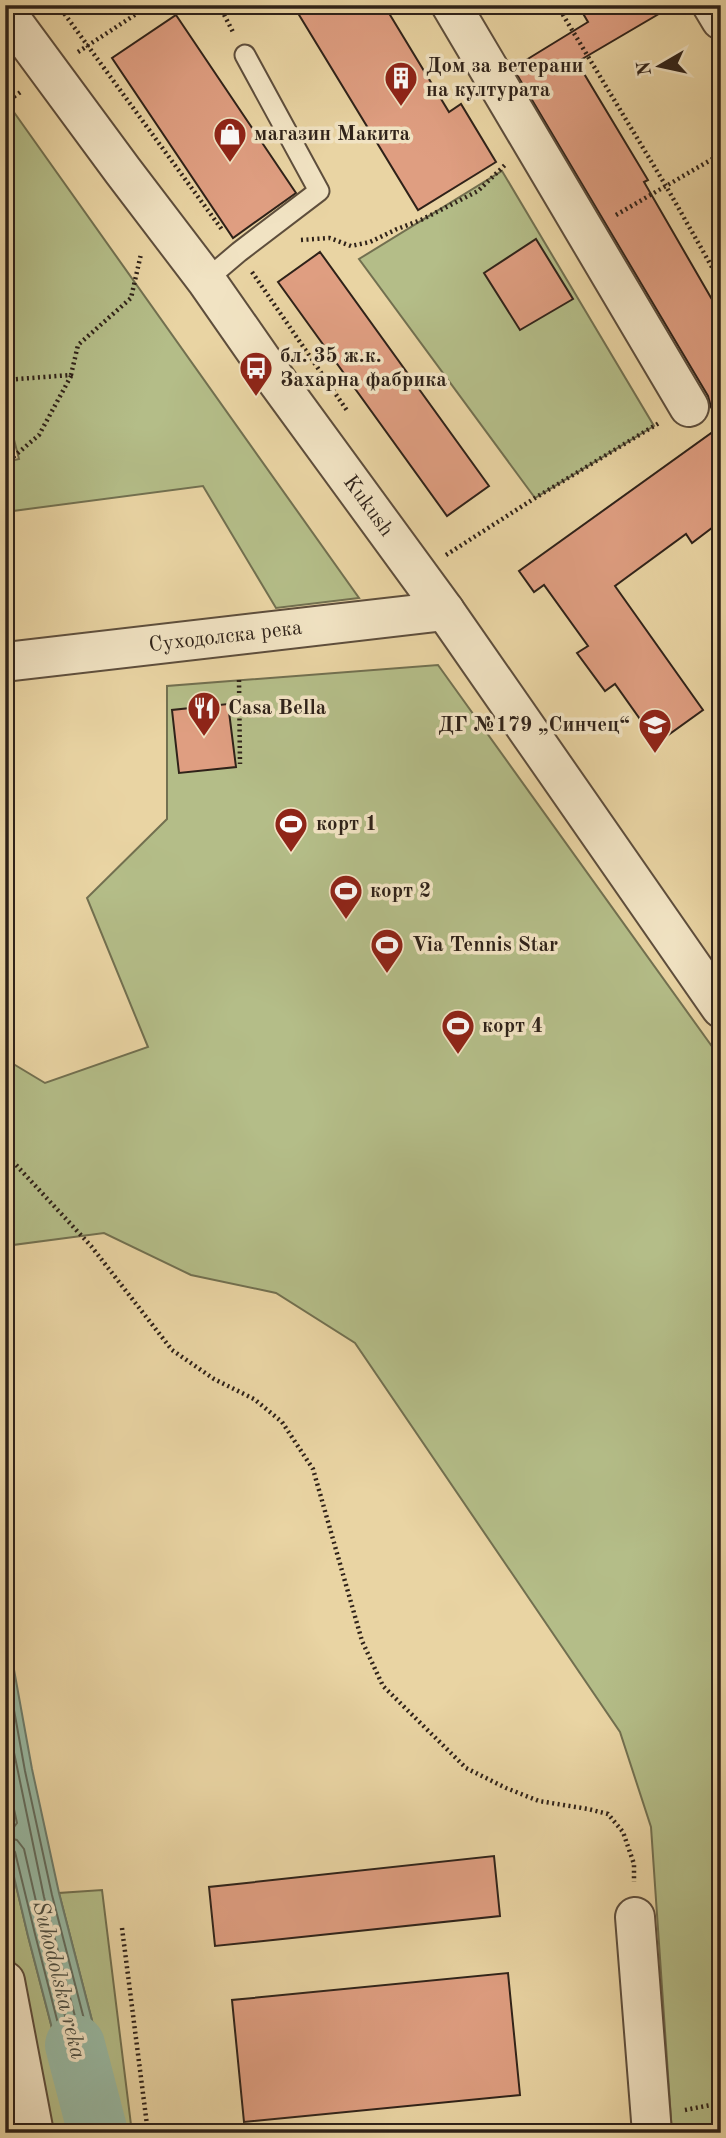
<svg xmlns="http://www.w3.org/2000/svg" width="726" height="2138" viewBox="0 0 726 2138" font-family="'Old Standard TT',serif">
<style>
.green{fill:#b4bd88;stroke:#727050;stroke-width:2}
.water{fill:#98b8a2;stroke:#6e7c6b;stroke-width:2}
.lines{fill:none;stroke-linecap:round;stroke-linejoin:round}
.shore{stroke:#646d5e;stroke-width:2}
.river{stroke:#98b8a2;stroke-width:60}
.building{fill:#df9e81;stroke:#2f2219;stroke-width:2}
.lane-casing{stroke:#5e4e3c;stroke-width:23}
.street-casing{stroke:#5e4e3c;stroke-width:42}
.path{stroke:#2f2219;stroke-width:4.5;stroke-dasharray:2 3.5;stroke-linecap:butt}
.lane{stroke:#f1e3c3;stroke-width:19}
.street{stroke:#f1e3c3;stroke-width:38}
.labels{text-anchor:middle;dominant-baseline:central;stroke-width:7;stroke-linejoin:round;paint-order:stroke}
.poi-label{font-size:21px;font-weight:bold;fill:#2f2219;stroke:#f1e3c3;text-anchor:start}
.street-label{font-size:21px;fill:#2f2219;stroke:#f1e3c3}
.water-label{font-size:23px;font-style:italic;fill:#4e4f42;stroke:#f1e3c3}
</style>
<rect width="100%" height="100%" fill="#e9d4a3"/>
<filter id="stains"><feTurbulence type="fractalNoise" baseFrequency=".00286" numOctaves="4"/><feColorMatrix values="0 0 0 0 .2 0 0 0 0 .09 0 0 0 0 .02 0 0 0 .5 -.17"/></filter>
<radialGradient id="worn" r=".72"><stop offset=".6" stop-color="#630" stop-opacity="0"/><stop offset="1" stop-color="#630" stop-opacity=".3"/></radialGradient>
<!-- green -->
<g class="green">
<polygon points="6,101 359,598 276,608 203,486 5,512 5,462 19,459 5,405"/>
<polygon points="502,171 654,426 535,498 359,259"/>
<polygon points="438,665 721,1059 721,2133 672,2133 651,1827 620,1732 355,1343 276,1293 191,1275 104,1233 5,1246 5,1059 45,1083 148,1047 87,898 167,819 167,686"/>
<polygon points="5,1839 28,1936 78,2128 118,2121 59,1893 102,1890 132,2133 47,2133 5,1914"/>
</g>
<!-- water -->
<polygon class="water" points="5,1620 32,1769 59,1893 118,2121 78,2128 28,1936 5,1839"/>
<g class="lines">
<!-- shore -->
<g class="shore">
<polyline points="5,1660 25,1771 52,1895 108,2112 106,2116 86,2119 82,2117 35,1934 15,1852 11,1846 5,1845"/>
<polyline points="5,1709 44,1897 98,2105 95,2109 91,2109 89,2107 43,1932 24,1849 17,1840 5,1837"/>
<polyline points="5,1768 17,1823 14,1827 5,1826"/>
</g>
<!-- river -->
<polyline class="river" points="75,2045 98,2133"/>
</g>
<!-- building -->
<g class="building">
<polygon points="293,5 384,5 449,112 461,104 496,162 418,210"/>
<polygon points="578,5 674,5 577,62 648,180 644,182 721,315 721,425 711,407 708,396 513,68 588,22"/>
<polygon points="176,15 296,193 233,238 112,58"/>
<polygon points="536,239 573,299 520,330 484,273"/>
<polygon points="320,252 489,486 447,516 278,282"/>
<polygon points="721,426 721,521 692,543 686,534 615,586 703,710 657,743 615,684 605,691 577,653 588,646 544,585 534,592 519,571"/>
<polygon points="228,704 236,767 179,773 172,710"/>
<polygon points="494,1856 500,1916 215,1946 209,1887"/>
<polygon points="508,1973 520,2095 244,2122 232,2000"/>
</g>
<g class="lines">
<defs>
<polyline id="lane" points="206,280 239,252 319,191 245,55"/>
<g id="street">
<polyline points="451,5 689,407"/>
<polyline points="712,5 721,20"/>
<path id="s1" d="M5,11L123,171L206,280L266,366L445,611L721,1008"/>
<path id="s2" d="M5,662L445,611"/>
<polyline points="635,1917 652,2133"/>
<polyline points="5,1981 34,2133"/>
</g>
</defs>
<!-- lane casing -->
<use href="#lane" class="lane-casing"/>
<!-- street casing -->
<use href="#street" class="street-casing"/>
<!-- path -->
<g class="path">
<polyline points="58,5 223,231"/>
<polyline points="219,5 233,32"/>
<polyline points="557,5 666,186 721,283"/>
<polyline points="78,52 150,5"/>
<polyline points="5,103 22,91"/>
<polyline points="616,215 721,154"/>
<polyline points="301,240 330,238 351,246 370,242 397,229 421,220 478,191 506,164"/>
<polyline points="252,272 348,412"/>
<polyline points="5,380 71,375 78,345 131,298 141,254"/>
<polyline points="5,464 39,435 71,376"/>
<polyline points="446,555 535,498 659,423"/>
<polyline points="239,680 240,764"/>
<polyline points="5,1153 91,1246 172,1350 214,1379 254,1399 282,1422 313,1469 362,1641 383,1686 466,1768 506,1788 539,1801 588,1809 608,1814 623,1832 634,1864 634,1882"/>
<polyline points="122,1928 148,2133"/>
<polyline points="685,2110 721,2103"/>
</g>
<!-- lane -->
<use href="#lane" class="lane"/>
<!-- street -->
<use href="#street" class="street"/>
</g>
<!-- icons -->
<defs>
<symbol id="building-pin" viewBox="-11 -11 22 30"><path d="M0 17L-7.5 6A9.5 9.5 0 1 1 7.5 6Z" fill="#8f2418" stroke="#f1e3c3"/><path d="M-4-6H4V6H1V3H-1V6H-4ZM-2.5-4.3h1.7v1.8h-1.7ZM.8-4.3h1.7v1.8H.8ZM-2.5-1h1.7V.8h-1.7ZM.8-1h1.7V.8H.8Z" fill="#fff"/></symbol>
<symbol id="shop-pin" viewBox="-11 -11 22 30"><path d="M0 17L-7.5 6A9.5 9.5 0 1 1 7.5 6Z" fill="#8f2418" stroke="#f1e3c3"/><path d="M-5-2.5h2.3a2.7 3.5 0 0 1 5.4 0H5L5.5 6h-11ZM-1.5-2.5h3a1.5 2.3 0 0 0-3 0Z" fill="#fff"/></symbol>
<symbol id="bus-pin" viewBox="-11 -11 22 30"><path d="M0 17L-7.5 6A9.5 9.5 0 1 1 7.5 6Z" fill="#8f2418" stroke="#f1e3c3"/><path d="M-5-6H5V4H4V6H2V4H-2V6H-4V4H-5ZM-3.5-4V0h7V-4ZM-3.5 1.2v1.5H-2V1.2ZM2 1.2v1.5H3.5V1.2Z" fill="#fff"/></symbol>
<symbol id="restaurant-pin" viewBox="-11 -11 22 30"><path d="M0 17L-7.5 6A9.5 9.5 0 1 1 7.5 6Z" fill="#8f2418" stroke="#f1e3c3"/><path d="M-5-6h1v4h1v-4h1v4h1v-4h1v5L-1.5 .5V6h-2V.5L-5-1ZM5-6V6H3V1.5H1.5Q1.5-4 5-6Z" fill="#fff"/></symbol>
<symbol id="school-pin" viewBox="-11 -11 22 30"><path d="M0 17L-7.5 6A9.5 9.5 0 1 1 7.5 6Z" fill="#8f2418" stroke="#f1e3c3"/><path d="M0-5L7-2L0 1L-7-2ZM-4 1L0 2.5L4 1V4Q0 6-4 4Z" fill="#fff"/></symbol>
<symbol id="stadium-pin" viewBox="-11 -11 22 30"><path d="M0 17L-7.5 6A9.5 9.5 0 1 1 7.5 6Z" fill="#8f2418" stroke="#f1e3c3"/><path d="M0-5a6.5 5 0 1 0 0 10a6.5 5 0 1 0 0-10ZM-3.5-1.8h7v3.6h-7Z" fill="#fff"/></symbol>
</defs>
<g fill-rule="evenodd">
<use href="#building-pin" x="382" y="59" width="38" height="52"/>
<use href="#shop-pin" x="211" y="115" width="38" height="52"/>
<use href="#bus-pin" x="237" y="349" width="38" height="52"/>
<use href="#restaurant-pin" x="185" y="689" width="38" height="52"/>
<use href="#school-pin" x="636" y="706" width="38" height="52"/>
<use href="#stadium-pin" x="272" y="805" width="38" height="52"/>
<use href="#stadium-pin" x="327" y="872" width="38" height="52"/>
<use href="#stadium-pin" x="368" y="926" width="38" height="52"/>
<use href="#stadium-pin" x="439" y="1007" width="38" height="52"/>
</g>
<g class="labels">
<!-- poi labels -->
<g class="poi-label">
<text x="426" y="66">Дом за ветерани<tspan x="426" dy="24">на културата</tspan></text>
<text x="254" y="134">магазин Макита</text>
<text x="280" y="356">бл. 35 ж.к.<tspan x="280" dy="24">Захарна фабрика</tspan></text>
<text x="228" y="708">Casa Bella</text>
<text x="630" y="725" text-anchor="end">ДГ №179 „Синчец“</text>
<text x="316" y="824">корт 1</text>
<text x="370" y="891">корт 2</text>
<text x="412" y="945">Via Tennis Star</text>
<text x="482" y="1026">корт 4</text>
</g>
<!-- street labels -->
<g class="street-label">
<text stroke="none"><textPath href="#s1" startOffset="614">Kukush</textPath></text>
<text stroke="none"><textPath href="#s2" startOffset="222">Суходолска река</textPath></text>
</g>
<!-- water labels -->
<g class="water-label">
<text transform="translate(59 1980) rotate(76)">Suhodolska reka</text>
</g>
</g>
<!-- margin -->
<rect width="726" height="2138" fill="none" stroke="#e9d4a3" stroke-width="28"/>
<rect x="7" y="7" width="712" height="2124" fill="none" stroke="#2f2219" stroke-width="3.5"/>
<rect x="14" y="14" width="698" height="2110" fill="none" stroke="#2f2219" stroke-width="2"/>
<!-- north arrow -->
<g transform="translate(660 66) rotate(261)" stroke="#f1e3c3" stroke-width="5" paint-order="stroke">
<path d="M0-5L12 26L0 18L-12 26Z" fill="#2f2219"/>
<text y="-10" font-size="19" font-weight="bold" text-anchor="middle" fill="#2f2219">N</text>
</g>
<rect width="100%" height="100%" filter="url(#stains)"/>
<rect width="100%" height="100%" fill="url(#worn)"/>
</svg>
